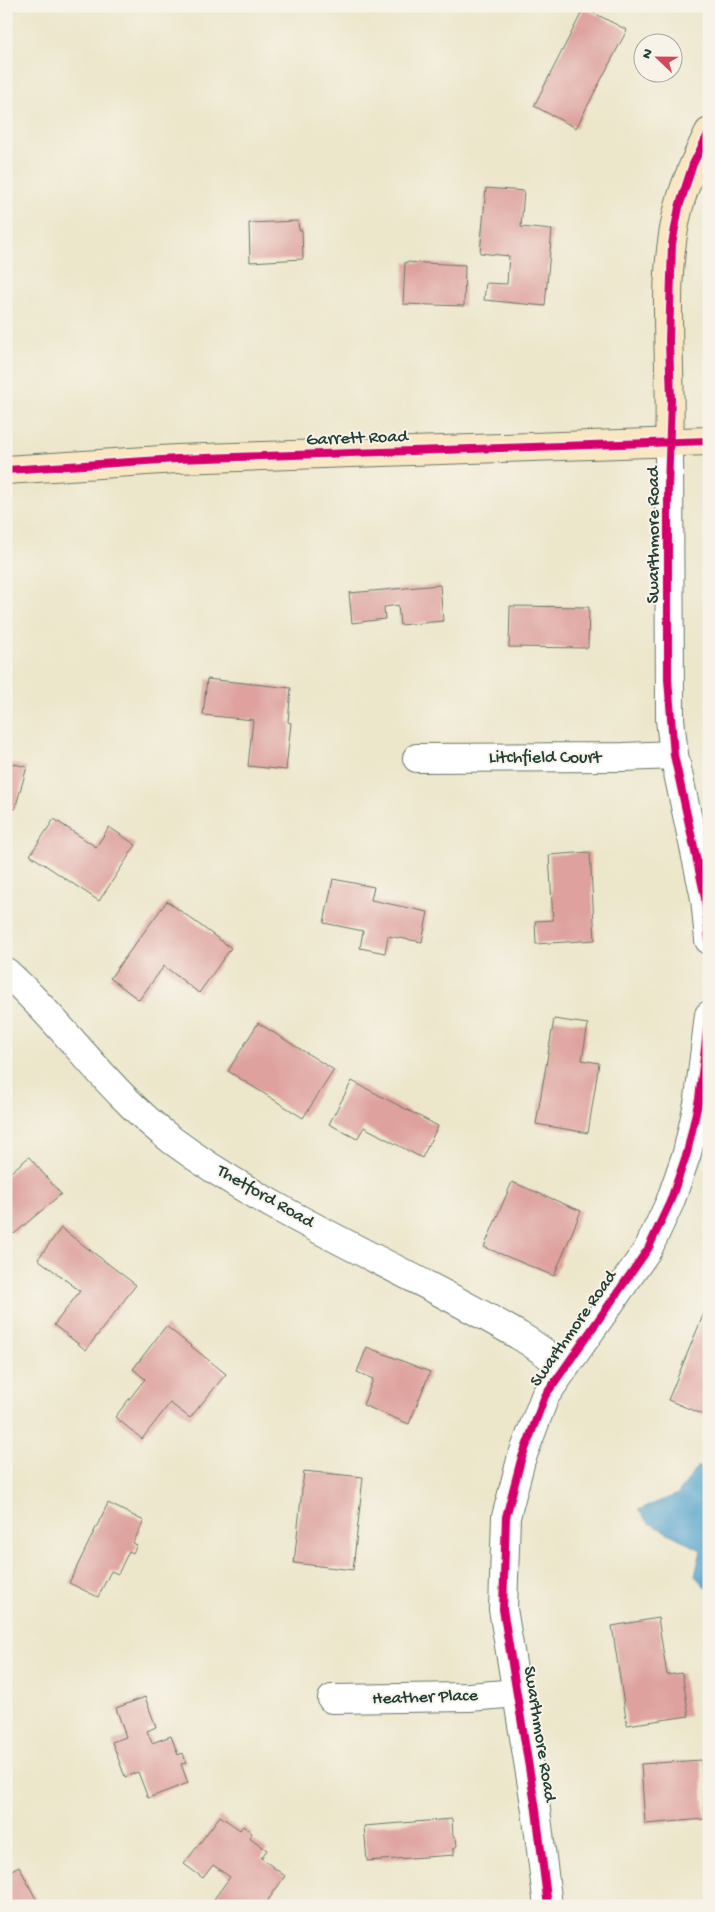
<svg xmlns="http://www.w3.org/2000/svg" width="715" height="1912" viewBox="0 0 715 1912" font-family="'Gochi Hand',sans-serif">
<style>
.water{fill:#51a3cc;stroke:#387080}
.building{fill:#dea19e}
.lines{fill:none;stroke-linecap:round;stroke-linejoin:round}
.street-casing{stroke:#677869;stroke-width:30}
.secondary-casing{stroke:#677869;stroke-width:30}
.street{stroke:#fff;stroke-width:28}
.secondary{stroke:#f9e7c3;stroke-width:28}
.cycleway-casing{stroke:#f7f3e8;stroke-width:11}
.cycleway{stroke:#d6006c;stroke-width:8}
.labels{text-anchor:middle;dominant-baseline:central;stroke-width:4;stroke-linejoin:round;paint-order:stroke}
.street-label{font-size:18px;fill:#1f3d34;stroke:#f7f3e8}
</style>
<rect width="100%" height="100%" fill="#f7f3e8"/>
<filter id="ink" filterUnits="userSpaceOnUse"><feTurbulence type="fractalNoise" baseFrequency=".02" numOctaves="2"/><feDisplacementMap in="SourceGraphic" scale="10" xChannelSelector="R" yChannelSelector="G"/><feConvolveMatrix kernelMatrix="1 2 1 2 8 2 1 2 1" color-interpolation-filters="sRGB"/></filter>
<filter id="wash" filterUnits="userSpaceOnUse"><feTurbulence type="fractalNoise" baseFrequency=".0096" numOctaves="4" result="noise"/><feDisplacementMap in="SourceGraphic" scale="20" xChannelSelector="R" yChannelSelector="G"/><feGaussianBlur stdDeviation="1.12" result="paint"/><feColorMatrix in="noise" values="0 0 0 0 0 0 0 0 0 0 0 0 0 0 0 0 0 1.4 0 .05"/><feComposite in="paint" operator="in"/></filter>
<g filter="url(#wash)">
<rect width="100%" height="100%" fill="#ece6cb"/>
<!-- water -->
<polygon class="water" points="697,1467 709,1468 709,1591 695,1576 701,1550 649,1523 638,1510 678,1494"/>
<g id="blocks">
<!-- building -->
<g class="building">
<polygon points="584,8 627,30 576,128 534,106"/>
<polygon points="486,188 524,191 521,227 552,230 545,306 484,300 486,283 507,284 509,256 480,253"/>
<polygon points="298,221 299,230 302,230 303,259 250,262 249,223"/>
<polygon points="405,262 465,265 464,306 403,304"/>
<polygon points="440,585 443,621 400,625 398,605 384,607 385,619 352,623 349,593"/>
<polygon points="510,606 589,607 588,648 509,647"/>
<polygon points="207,679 291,688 288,722 291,723 286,770 248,766 253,720 203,715"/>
<polygon points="6,762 27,767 15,809 6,807"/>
<polygon points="54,819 96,847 109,827 136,845 99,901 30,855"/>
<polygon points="590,852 595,940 536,944 535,921 553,920 549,855"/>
<polygon points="333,879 374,887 371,900 428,912 422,942 388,936 385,953 360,948 363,931 324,923"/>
<polygon points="167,901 231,948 199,993 164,966 139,1000 110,978"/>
<polygon points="554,1019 588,1024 582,1060 599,1063 588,1133 536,1124"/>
<polygon points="258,1023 334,1070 303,1118 228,1071"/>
<polygon points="352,1081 438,1126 422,1158 364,1127 357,1139 329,1124"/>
<polygon points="29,1157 61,1194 14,1234 6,1225 6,1176"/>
<polygon points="512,1182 581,1211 554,1276 484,1247"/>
<polygon points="61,1228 136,1285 86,1350 54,1325 80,1291 38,1259"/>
<polygon points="709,1301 709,1417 668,1400"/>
<polygon points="166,1326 226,1374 190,1418 170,1403 142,1439 115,1417 145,1379 133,1369"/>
<polygon points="367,1347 430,1372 409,1424 363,1405 373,1379 357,1372"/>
<polygon points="304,1471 363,1477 353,1570 294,1563"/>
<polygon points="108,1503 144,1521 133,1543 137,1545 133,1553 129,1551 118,1574 111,1571 98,1597 69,1583"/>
<polygon points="658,1618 667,1675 682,1673 689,1716 627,1725 612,1626"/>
<polygon points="145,1697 156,1727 147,1731 152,1743 171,1736 178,1755 183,1753 186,1763 181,1764 188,1783 148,1798 138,1772 125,1777 112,1742 126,1737 116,1708"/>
<polygon points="701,1760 705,1819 645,1824 641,1764"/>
<polygon points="220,1816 240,1830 243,1826 252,1833 249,1837 267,1850 261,1858 285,1876 264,1906 223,1906 214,1899 230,1877 213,1865 203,1878 184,1864"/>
<polygon points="452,1819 453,1836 456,1838 457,1846 454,1848 454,1855 367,1861 364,1826"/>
<polygon points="19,1866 37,1901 29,1906 6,1906 6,1873"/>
</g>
</g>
</g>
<g filter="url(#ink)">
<use href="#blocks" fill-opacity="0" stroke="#677869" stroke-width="1"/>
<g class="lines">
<defs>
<g id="street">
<polyline points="669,442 670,719 674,755 705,898 709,940"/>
<polyline points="417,758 624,757 674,755"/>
<path d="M6,972C65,1025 109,1093 173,1141C279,1219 405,1268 518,1335C534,1344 549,1356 564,1367"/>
<polyline points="332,1699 469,1697 518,1693"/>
<polyline points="548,1906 536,1810 503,1609 506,1517 521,1460 545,1396 648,1249 670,1202 687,1153 699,1099 709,1015"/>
</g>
<g id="secondary">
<path d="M669,442C673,365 659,282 679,206C686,180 697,156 709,132"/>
<polyline points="6,470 177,459 709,441"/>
</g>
</defs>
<!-- street casing -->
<use href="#street" class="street-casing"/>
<!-- secondary casing -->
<use href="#secondary" class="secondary-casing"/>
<!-- street -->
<use href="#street" class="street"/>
<!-- secondary -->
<use href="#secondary" class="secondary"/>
<defs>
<g id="cycleway">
<polyline points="709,132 693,164 679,207 672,244 669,341 671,399 668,489 668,679 674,755 705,898 709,940"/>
<polyline points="6,470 177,459 709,441"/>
<polyline points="548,1906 536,1810 503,1609 506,1517 521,1460 545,1396 648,1249 670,1202 687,1153 699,1099 709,1015"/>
</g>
</defs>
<!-- cycleway casing -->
<use href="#cycleway" class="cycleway-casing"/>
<!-- cycleway -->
<use href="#cycleway" class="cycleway"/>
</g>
</g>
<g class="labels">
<!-- street labels -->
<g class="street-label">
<text transform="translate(357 439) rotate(-2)">Garrett Road</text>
<text transform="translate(654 535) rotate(-90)">Swarthmore Road</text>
<text x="545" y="758">Litchfield Court</text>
<text transform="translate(265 1197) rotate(30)">Thetford Road</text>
<text transform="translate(574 1329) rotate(-55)">Swarthmore Road</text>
<text transform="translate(425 1698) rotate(-2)">Heather Place</text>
<text transform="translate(539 1734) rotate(81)">Swarthmore Road</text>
</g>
</g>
<!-- margin -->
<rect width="715" height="1912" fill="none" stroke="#f7f3e8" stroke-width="25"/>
<!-- north arrow -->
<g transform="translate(658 58) rotate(292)"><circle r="24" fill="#f7f3e8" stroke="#a1aaa0"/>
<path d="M0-4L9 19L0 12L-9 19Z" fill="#d1495b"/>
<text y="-8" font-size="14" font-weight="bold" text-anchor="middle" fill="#1f3d34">N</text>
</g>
</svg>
